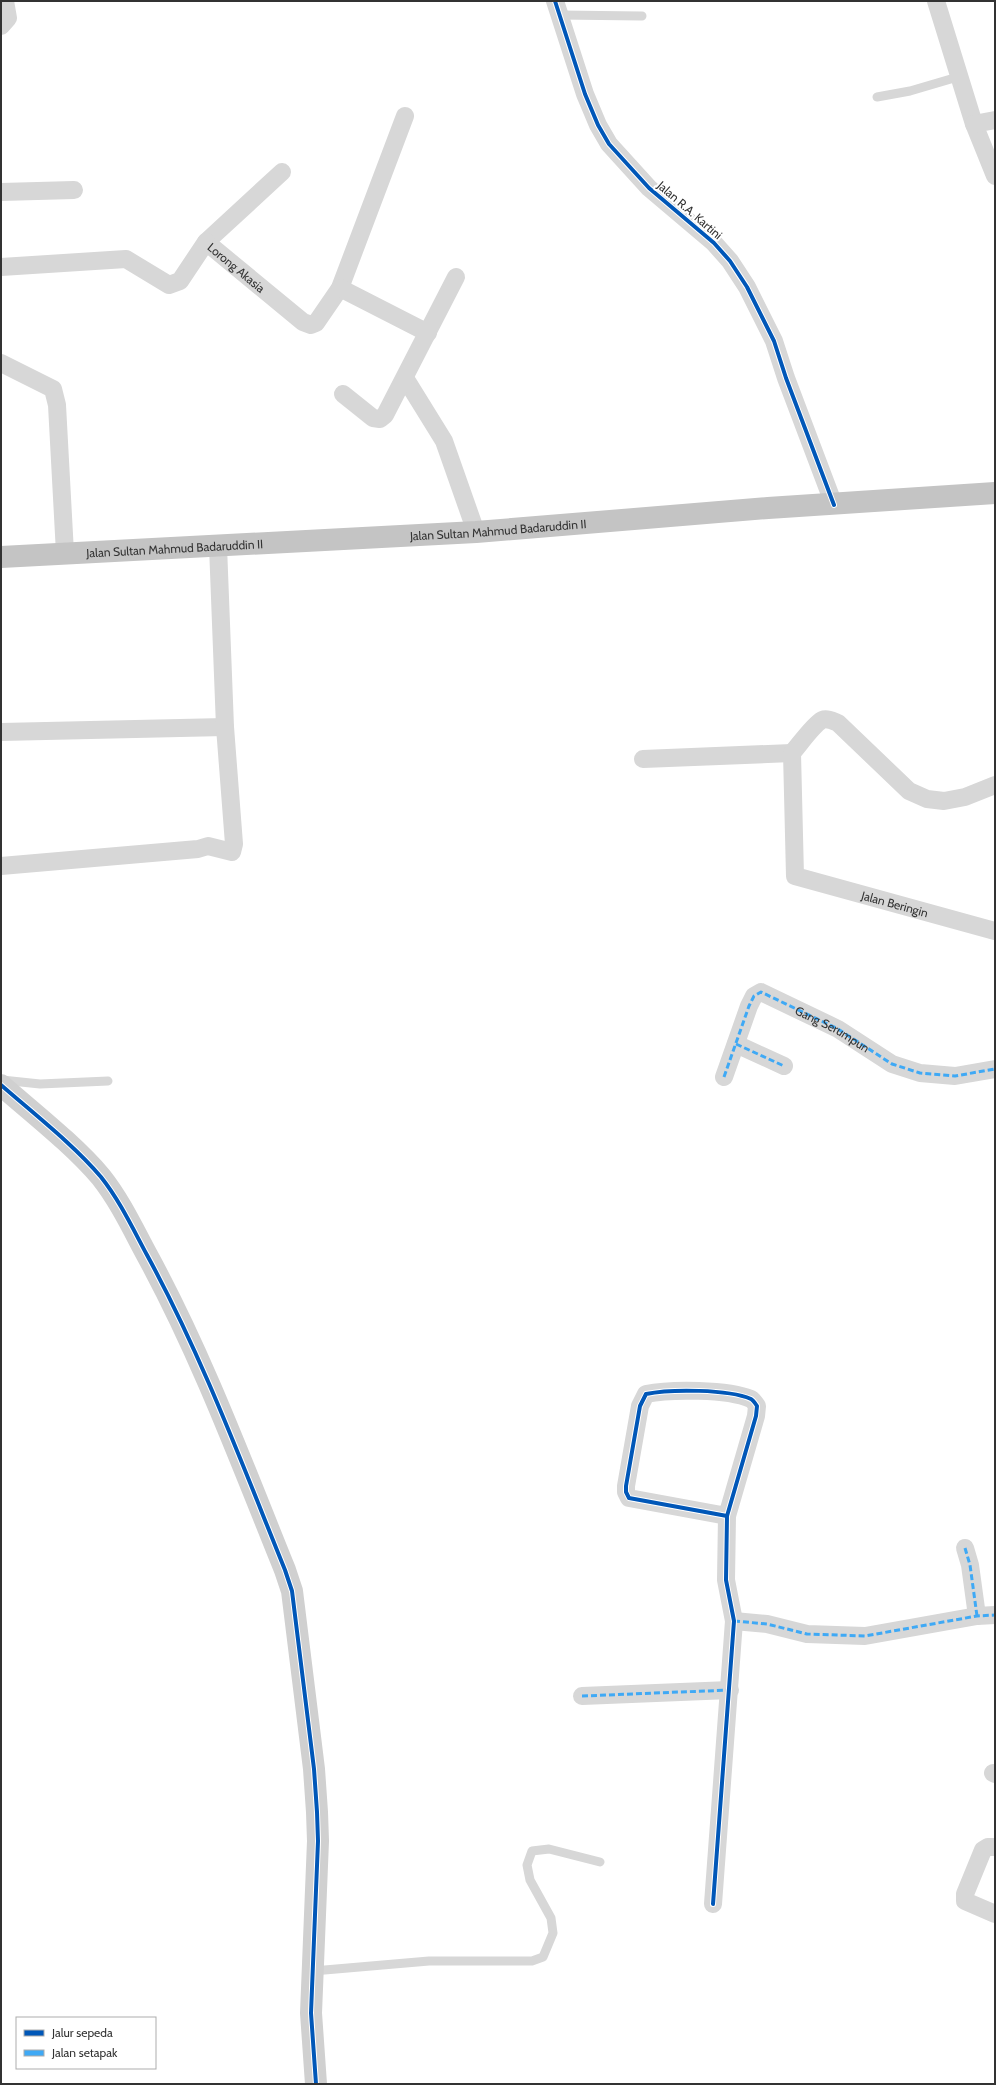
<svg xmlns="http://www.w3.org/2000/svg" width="996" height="2085" viewBox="0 0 996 2085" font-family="Cabin,sans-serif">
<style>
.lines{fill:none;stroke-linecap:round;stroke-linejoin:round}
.lane{stroke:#d7d7d7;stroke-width:9}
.street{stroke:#d7d7d7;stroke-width:18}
.secondary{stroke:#d0d0d0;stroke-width:22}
.highway{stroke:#c4c4c4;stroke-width:22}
.quiet{stroke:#3fa9f5;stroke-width:3;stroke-dasharray:6 3;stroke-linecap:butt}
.cycleway-casing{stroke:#fff;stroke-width:6}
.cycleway{stroke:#0057b8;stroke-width:4}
.labels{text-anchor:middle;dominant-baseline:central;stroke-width:4;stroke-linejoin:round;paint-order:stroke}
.street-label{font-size:12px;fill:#333;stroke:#fff}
</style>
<rect width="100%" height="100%" fill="#fff"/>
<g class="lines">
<!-- lane -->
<g class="lane">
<polyline points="559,15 642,16"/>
<polyline points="877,97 910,91 961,76"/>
<polyline points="2,1080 40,1084 108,1081"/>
<polyline points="313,1971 429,1961 532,1961 543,1957 553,1933 551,1918 530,1880 527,1865 532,1851 549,1849 600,1862"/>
</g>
<!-- street -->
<g class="street">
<polyline points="555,1 585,94 598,125 609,144 649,188 714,243 730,261 747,287 774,341 786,378 834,505"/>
<polyline points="936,1 974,124 995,176"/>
<polyline points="1,26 8,18 5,1"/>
<polyline points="974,124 995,120"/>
<path id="s1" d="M282,172L206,242L303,322L311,325L316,323L340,288L405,116"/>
<polyline points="1,192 74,190"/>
<polyline points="1,267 126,259 169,285 180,281 206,242"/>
<polyline points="340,288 428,333"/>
<polyline points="1,363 53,389 57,405 65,553"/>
<polyline points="405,378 444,441 476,532"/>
<polyline points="343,394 373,418 380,419 385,415 456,277"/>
<polyline points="1,732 225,727"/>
<polyline points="643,759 792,753"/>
<path id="s2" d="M995,785L965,797L944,801L927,799L909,791L838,723C833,721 827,718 822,720C813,725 800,744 792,753L795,876L995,931"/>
<polyline points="1,866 198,849 208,846 232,852 234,844 225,727 218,546"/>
<polyline points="736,1044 784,1066"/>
<path id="s3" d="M724,1077L749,1006L754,996L761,992L838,1029L892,1064L920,1073L955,1076L995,1069"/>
<polyline points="965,1548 970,1565 977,1616"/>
<polyline points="734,1621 767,1624 807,1634 865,1636 977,1616 995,1615"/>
<polyline points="582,1696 730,1690"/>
<polyline points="993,1773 995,1774"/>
<polyline points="995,1847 988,1847 983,1850 965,1894 965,1901 995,1914"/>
<path d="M713,1904L734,1621L726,1580L727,1516L756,1416L757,1406C755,1403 753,1400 751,1399C728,1389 670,1389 646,1394L640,1406L626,1486V1492L629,1498L727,1516"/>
</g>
<!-- secondary -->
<path class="secondary" d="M1,1085C33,1113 74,1145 101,1177C120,1201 133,1229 147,1255C202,1356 242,1464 285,1570L292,1591L314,1769L317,1812L318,1841L311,2013L316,2084"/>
<!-- highway -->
<path class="highway" id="s4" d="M1,557L476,532L768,508L995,493"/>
<!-- quiet -->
<g class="quiet">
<polyline points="736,1044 784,1066"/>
<polyline points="724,1077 749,1006 754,996 761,992 838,1029 892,1064 920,1073 955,1076 995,1069"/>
<polyline points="965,1548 970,1565 977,1616"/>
<polyline points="734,1621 767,1624 807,1634 865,1636 977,1616 995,1615"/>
<polyline points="582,1696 730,1690"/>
</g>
<defs>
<g id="cycleway">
<polyline points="555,1 585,94 598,125 609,144 649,188 714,243 730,261 747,287 774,341 786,378 834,505"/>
<path d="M1,1085C33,1113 74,1145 101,1177C120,1201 133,1229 147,1255C202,1356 242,1464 285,1570L292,1591L314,1769L317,1812L318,1841L311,2013L316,2084"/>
<path d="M713,1904L734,1621L726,1580L727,1516L756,1416L757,1406C755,1403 753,1400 751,1399C728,1389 670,1389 646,1394L640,1406L626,1486V1492L629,1498L727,1516"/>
</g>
</defs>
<!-- cycleway casing -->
<use href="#cycleway" class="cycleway-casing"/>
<!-- cycleway -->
<use href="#cycleway" class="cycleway"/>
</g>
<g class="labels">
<!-- street labels -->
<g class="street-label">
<text transform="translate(690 210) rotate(41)">Jalan R.A. Kartini</text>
<text stroke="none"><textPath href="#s1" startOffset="143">Lorong Akasia</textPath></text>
<text stroke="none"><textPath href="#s4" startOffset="498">Jalan Sultan Mahmud Badaruddin II</textPath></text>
<text stroke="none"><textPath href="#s4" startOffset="174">Jalan Sultan Mahmud Badaruddin II</textPath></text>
<text stroke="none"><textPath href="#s2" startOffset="477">Jalan Beringin</textPath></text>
<text stroke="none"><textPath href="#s3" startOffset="175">Gang Serumpun</textPath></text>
</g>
</g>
<!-- border -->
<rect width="996" height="2085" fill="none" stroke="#333333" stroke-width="4"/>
<!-- legend -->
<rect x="16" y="2017" width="140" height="52" fill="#ffffff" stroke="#adadad"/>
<rect x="24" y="2030" width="20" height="6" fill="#0057b8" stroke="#adadad"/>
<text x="52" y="2037" font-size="12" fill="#333333">Jalur sepeda</text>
<rect x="24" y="2050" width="20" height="6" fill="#3fa9f5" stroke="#adadad"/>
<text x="52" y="2057" font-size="12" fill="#333333">Jalan setapak</text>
</svg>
